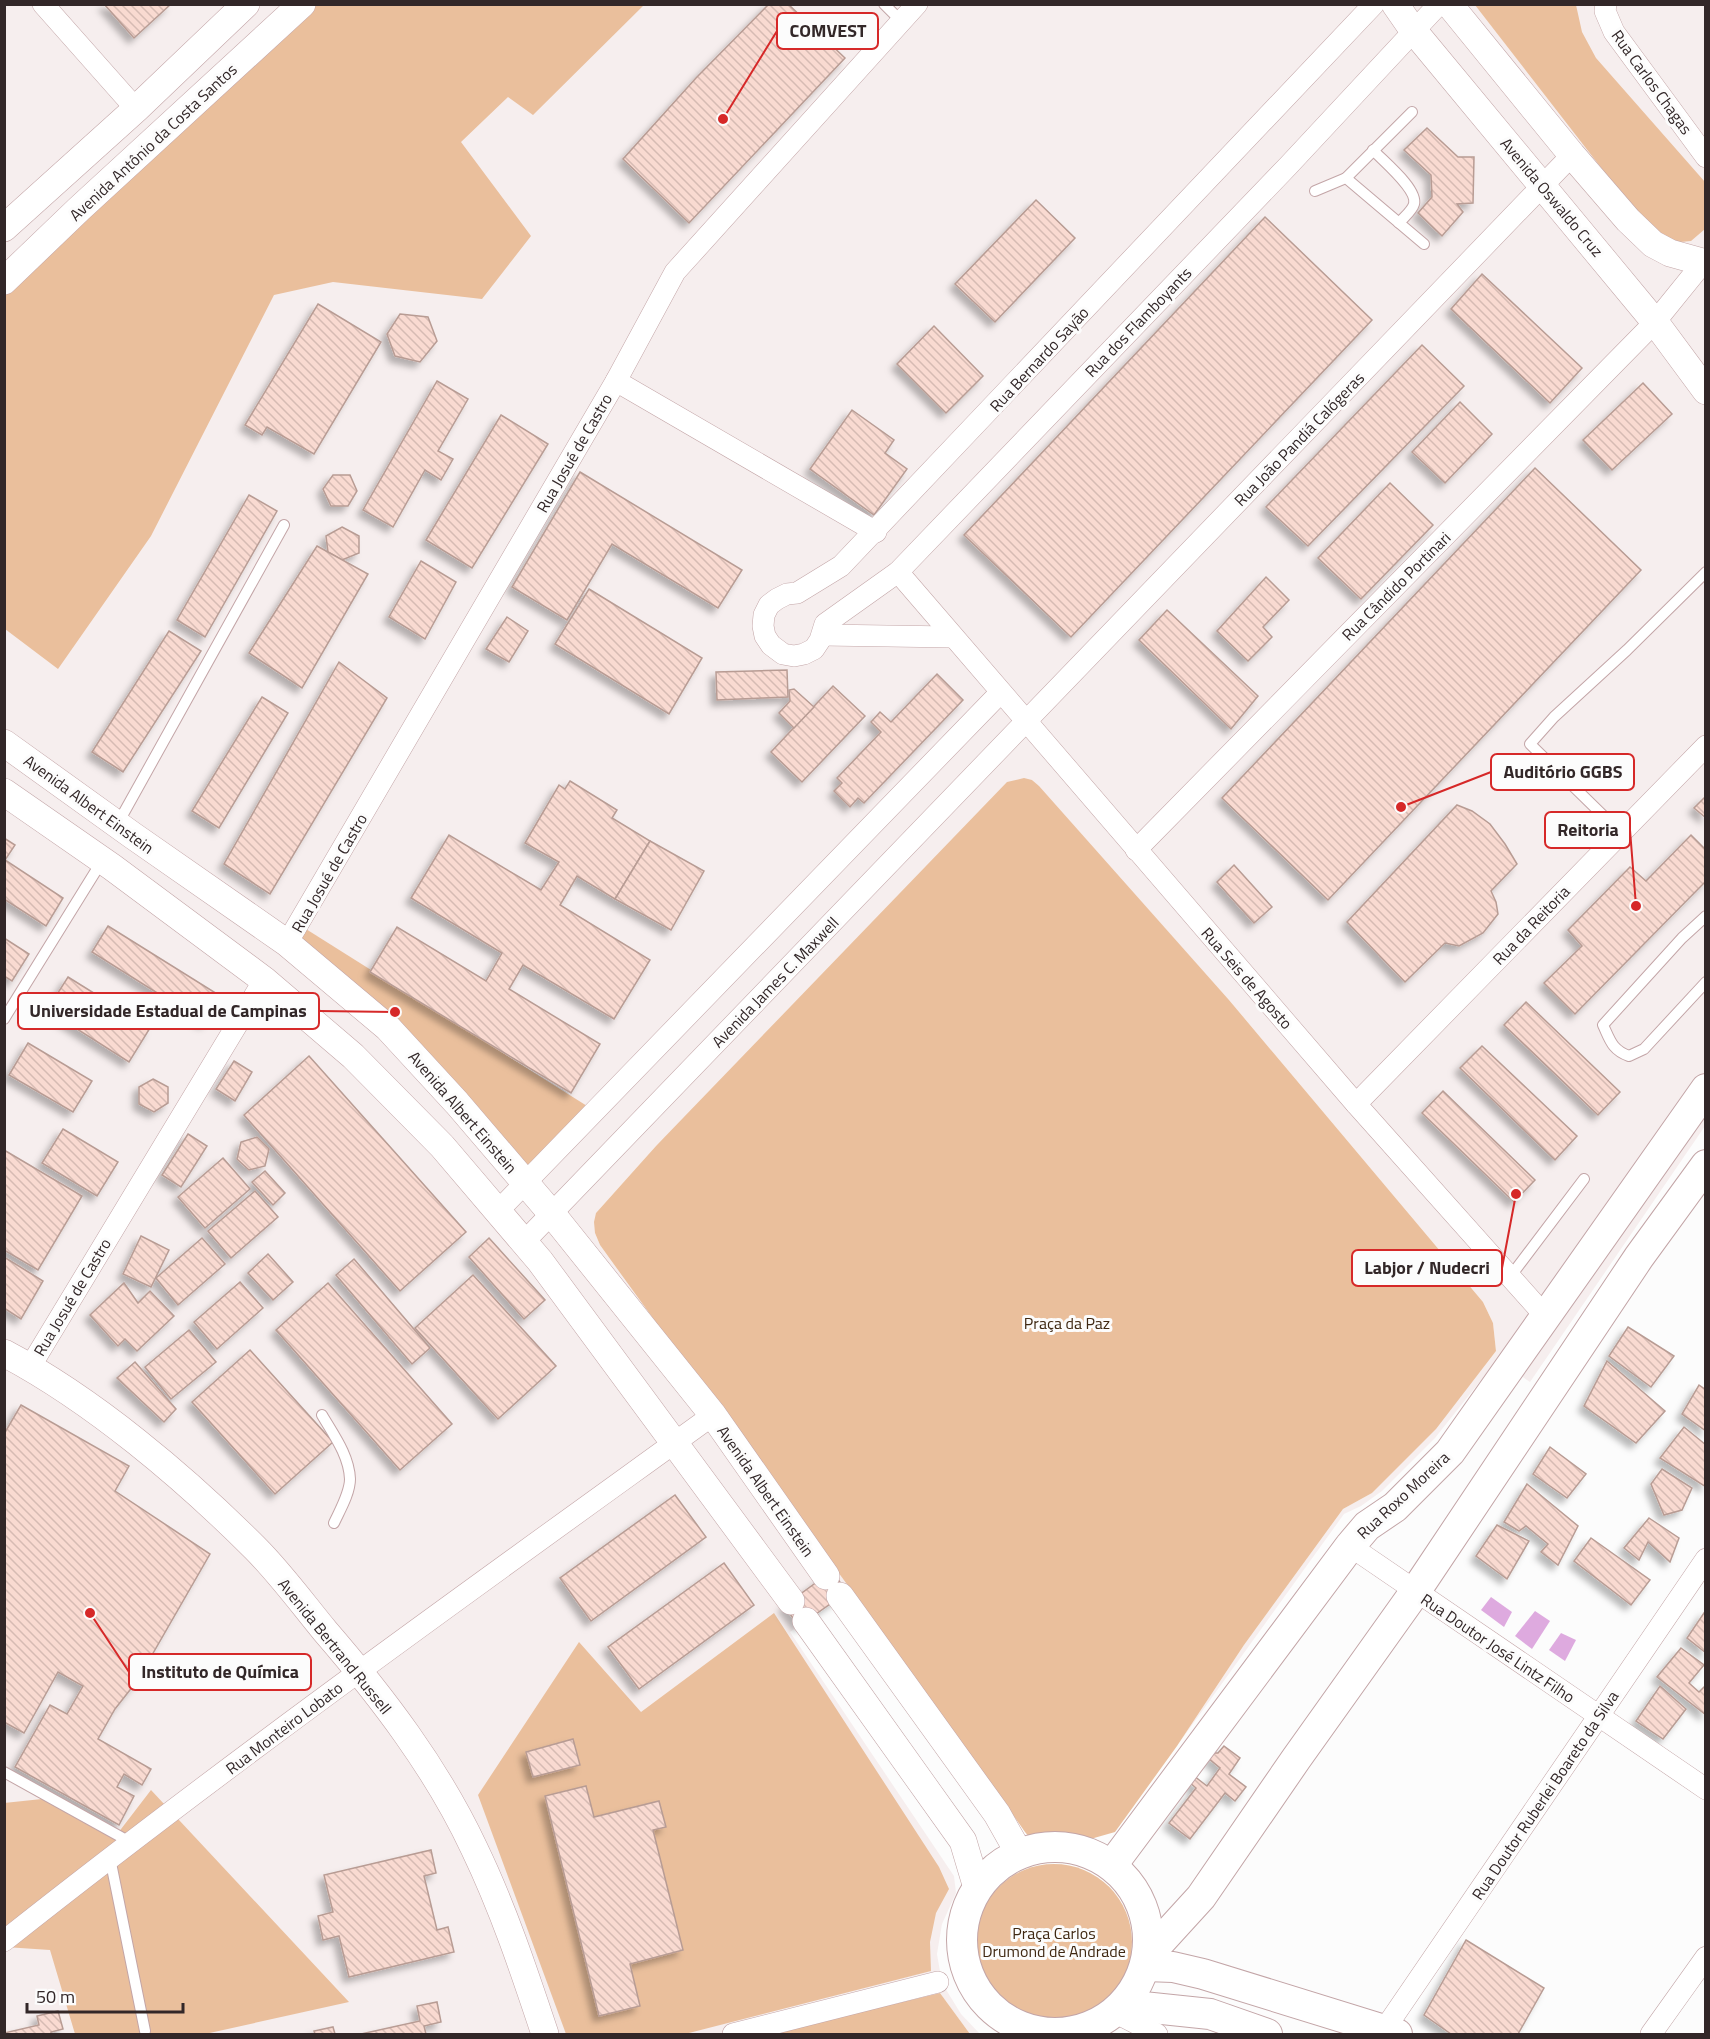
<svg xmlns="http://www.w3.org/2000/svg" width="1710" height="2039" viewBox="0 0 1710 2039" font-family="'Titillium Web',sans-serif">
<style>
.built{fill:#f6eeee}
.park{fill:#eabf9c}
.water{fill:#deaadf}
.building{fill:url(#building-back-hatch);stroke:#b89c94;stroke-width:1.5;filter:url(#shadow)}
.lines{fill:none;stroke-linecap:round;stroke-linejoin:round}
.service-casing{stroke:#c3a5a7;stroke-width:12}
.minor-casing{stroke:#c3a5a7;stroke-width:22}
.tertiary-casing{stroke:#c3a5a7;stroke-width:28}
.secondary-casing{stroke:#c3a5a7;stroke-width:32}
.service{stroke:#fff;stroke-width:10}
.minor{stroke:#fff;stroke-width:21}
.tertiary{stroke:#fff;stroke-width:27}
.secondary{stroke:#fff;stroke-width:30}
.labels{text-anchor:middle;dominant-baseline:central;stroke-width:6;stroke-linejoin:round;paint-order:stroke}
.street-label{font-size:16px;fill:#322728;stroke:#fcfcfc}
.park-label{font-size:16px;fill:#3f2812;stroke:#fcfcfc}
.leader{fill:none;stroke:#d62828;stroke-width:2}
.callout-dot{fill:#d62828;stroke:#fcfcfc;stroke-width:2}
.callout{fill:#fcfcfc;stroke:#d62828;stroke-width:2}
.callout-label{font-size:18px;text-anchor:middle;font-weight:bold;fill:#322728}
</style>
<defs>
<pattern id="building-back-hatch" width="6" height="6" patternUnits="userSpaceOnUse" patternTransform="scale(1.5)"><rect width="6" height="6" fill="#f9dad1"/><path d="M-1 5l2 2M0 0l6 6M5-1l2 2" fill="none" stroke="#d6bbb3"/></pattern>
<filter id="shadow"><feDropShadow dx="-5.5" dy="5.5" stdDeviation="3" flood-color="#0004"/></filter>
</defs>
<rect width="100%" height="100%" fill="#fcfcfc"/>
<!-- built -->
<polygon class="built" points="5,5 1705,5 1705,1126 1530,1382 1497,1360 1435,1438 1382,1491 1361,1506 1344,1514 1115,1832 1177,1746 1244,1645 1343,1509 1372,1493 1496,1351 1493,1323 1483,1302 1229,1000 1032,780 656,1146 596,1213 595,1233 600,1245 766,1475 903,1659 1031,1838 1041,1840 1030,1838 851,1590 790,1632 954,1876 956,1893 942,1924 937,1954 942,1983 961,2014 980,2034 970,2034 940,1993 769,2034 5,2034"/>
<!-- park -->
<g class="park">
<polygon points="302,5 644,5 533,115 508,97 461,142 531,236 482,299 333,282 274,295 151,536 58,669 5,629 5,281"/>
<polygon points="1475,5 1576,5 1582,32 1596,58 1705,182 1705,229 1691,241 1670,243 1630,205"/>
<path d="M1024,778L1032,780L1039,786L1229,1000L1483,1302L1493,1323L1496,1351L1436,1429L1372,1493L1343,1509L1244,1645L1177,1746L1115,1832L1094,1838L1075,1840H1041L1030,1838L1025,1832C886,1635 741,1441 600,1245L595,1233L594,1222L596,1213L656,1146L1007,782Z"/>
<polygon points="298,924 595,1111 525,1183 287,943"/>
<polygon points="774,1613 939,1867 949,1889 936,1913 930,1942 931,1971 685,2034 566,2034 478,1795 579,1642 641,1712"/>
<polygon points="151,1790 349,2002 205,2034 75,2034 50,1950 5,1947 4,1803 61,1797 118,1833"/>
<circle cx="1054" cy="1942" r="78"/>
<polygon points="940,1993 970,2034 769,2034"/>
</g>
<!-- water -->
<g class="water">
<polygon points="1491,1597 1512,1612 1504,1627 1481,1610"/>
<polygon points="1535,1611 1550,1621 1532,1649 1515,1636"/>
<polygon points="1561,1633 1576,1640 1565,1661 1549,1650"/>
</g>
<!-- building -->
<g class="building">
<polygon points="104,4 171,4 134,38"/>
<polygon points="769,4 788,4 845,58 689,223 623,159 696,78"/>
<polygon points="1427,128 1458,157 1474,157 1473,203 1457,204 1463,212 1442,236 1418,213 1432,197 1431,175 1404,150"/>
<polygon points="1036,200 1075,238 995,322 955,284"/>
<polygon points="1265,217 1372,320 1071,637 964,535"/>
<polygon points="1482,274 1582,368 1550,403 1451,309"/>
<polygon points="318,304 381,342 314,454 267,427 262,435 245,425"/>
<polygon points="400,314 428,317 437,341 420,362 395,356 387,334"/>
<polygon points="934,326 983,376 946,413 897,364"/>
<polygon points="1422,345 1464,386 1308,546 1266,507"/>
<polygon points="437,381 468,399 438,451 453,459 441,480 425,470 393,527 363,510"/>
<polygon points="1643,383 1672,414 1612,470 1583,440"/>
<polygon points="1460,402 1492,434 1445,483 1412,452"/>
<polygon points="852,410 894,440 885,453 907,469 874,515 810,469"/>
<polygon points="501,415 548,444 472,568 426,540"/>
<polygon points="1535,468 1641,570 1328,900 1222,798"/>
<polygon points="580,472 742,570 718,608 612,544 567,620 512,587"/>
<polygon points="333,475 350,475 357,491 348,506 331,506 323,489"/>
<polygon points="1390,483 1433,525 1361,599 1318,558"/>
<polygon points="249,495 277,511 205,637 177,620"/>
<polygon points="342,527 359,536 359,553 342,560 328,552 326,536"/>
<polygon points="317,546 368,574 302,688 249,653"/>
<polygon points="421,561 456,582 425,639 389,617"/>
<polygon points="1266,577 1289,600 1263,627 1272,637 1248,661 1217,631"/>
<polygon points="589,589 702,658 669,714 555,644"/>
<polygon points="1167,610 1258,696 1231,729 1139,640"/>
<polygon points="507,617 528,631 509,662 486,649"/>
<polygon points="169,631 201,651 123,772 92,752"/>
<polygon points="339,662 387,698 270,894 224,864"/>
<polygon points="787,670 788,697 717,700 716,672"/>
<polygon points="937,674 963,700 864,803 858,798 850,807 834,791 842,783 837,778 881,732 871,722 880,712 891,722"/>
<polygon points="833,686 865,716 802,782 771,752"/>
<polygon points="794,689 814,707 794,728 779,713 790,701 789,690"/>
<polygon points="262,697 288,713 219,828 192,811"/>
<polygon points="570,781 617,810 612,818 650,841 615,899 577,876 560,905 650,960 614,1019 523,965 509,989 600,1044 571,1093 370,972 397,927 486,981 502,953 411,898 449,835 541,890 559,862 525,843 559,785 565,789"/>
<polygon points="1706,796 1706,818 1694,808"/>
<polygon points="1457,805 1472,811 1490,824 1505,844 1517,864 1491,891 1496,902 1498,914 1483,933 1459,946 1445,943 1405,982 1347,922"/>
<polygon points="1691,835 1706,850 1706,881 1575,1014 1544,983 1582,946 1568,930 1630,867 1646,881"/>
<polygon points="4,838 15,845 5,860 63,898 46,926 4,899"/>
<polygon points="650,841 704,871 671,930 615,899"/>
<polygon points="1234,865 1272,907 1254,923 1217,882"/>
<polygon points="108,926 222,997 205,1023 92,952"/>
<polygon points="4,938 29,954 12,981 4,976"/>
<polygon points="68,977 150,1028 129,1062 47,1010"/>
<polygon points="1526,1002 1620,1092 1598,1115 1504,1025"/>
<polygon points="28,1043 92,1081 73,1112 9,1075"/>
<polygon points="1482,1046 1577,1136 1555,1160 1460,1068"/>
<polygon points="309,1056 466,1232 400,1291 244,1115"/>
<polygon points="234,1061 252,1072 235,1101 216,1089"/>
<polygon points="153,1079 168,1087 168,1103 154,1112 139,1104 139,1087"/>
<polygon points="1443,1091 1535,1180 1514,1202 1422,1113"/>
<polygon points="63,1129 118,1162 97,1196 42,1163"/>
<polygon points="188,1134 207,1146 181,1187 162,1175"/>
<polygon points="257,1137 269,1149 265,1166 249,1170 237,1159 241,1142"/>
<polygon points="4,1150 82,1196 38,1270 4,1250"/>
<polygon points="223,1158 250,1189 205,1228 178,1197"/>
<polygon points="265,1171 285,1193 273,1205 252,1182"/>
<polygon points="255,1191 278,1217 231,1258 208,1231"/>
<polygon points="141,1236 169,1250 151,1287 123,1274"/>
<polygon points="202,1238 225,1264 178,1305 156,1278"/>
<polygon points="489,1238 545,1300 524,1319 469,1257"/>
<polygon points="268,1254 293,1282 273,1300 248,1273"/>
<polygon points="4,1257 43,1281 21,1319 4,1308"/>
<polygon points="354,1259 430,1348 412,1364 336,1275"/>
<polygon points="473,1275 556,1366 498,1419 415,1328"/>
<polygon points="240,1282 263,1308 217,1349 194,1322"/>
<polygon points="124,1283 138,1303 150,1291 174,1316 137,1351 125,1339 118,1346 90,1315"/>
<polygon points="328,1283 452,1424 400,1470 276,1330"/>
<polygon points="1628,1327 1674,1356 1651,1387 1609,1356"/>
<polygon points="189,1330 216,1362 171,1399 145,1367"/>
<polygon points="250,1350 333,1442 275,1494 192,1402"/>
<polygon points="1607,1361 1665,1411 1636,1443 1584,1406"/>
<polygon points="135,1362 176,1409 164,1422 117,1378"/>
<polygon points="1699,1385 1706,1390 1706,1431 1682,1414"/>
<polygon points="21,1405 129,1466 115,1491 210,1554 137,1681 115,1709 98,1739 151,1769 142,1785 124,1774 117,1787 134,1796 119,1825 15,1767 50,1705 67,1714 83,1686 58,1672 24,1733 4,1722 4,1434"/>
<polygon points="1684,1427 1706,1445 1706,1487 1660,1458"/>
<polygon points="1550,1447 1586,1474 1567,1498 1533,1474"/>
<polygon points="1662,1469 1692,1488 1682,1510 1664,1515 1651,1484"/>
<polygon points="1527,1484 1578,1526 1558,1565 1541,1552 1548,1544 1526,1526 1519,1531 1504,1522"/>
<polygon points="675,1495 706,1537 591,1621 560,1578"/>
<polygon points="1649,1518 1679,1538 1670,1562 1648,1542 1639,1560 1624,1548"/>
<polygon points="1497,1525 1529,1541 1507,1579 1476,1556"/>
<polygon points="1591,1538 1650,1580 1631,1605 1574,1561"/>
<polygon points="724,1563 754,1605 639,1689 608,1647"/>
<polygon points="832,1571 847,1592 799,1626 784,1606"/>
<polygon points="1706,1610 1706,1653 1687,1638"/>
<polygon points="1681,1648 1704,1665 1689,1683 1699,1692 1706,1685 1706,1715 1657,1677"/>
<polygon points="1660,1686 1686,1709 1663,1739 1636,1721"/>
<polygon points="573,1739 580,1765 533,1777 526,1752"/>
<polygon points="1224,1746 1240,1758 1229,1774 1246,1787 1235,1801 1225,1793 1190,1839 1169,1823 1196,1788 1189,1782 1194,1776 1207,1786 1220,1768 1209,1759 1214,1753 1218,1753"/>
<polygon points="586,1786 594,1817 659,1801 666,1827 653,1830 683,1950 630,1964 640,2006 599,2016 545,1796"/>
<polygon points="431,1850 436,1873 424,1876 437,1930 448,1927 454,1952 349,1977 339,1936 323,1940 318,1916 333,1912 324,1875"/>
<polygon points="1466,1940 1544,1988 1518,2034 1451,2034 1424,2015"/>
<polygon points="437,2002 441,2022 424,2026 426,2034 361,2034 420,2021 417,2006"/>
<polygon points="58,2011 63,2029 51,2032 51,2034 4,2034 4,2033 39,2025 37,2016"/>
<polygon points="333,2027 335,2034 315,2034 314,2031"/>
</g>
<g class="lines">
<defs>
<g id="service">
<polyline points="884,4 901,21"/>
<path d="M1373,150C1383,161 1418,189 1414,204C1412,211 1404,217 1399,223"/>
<polyline points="1346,178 1412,112"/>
<polyline points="1315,191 1346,178 1424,244"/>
<polyline points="117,825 284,525"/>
<polyline points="1621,833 1530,744 1554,717 1627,650 1706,572"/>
<path d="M1706,916L1682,938L1603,1025C1610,1040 1612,1050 1629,1056L1644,1049L1706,982"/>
<polyline points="4,1019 102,861"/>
<polyline points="1510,1277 1584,1179"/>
<path d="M322,1415C333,1434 349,1455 350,1479C350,1493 340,1510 334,1523"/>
<polyline points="4,1772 130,1842"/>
<polyline points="110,1858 145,2031"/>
</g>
<g id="minor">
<polyline points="43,4 136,109"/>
<polyline points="1374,4 841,566 797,593 787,594 777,599 769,605 764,615 763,626 765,636 771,645 783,654 794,656 804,654 814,649 820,640 825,624 898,572 1288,166 1439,4"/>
<polyline points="1606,4 1605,11 1614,32 1706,157"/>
<polyline points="616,381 876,532"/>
<polyline points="898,572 1356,1104 1546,1317"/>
<polyline points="823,635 952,637"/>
<polyline points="1136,850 1655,322 1706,259"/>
<polyline points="287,943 616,381 675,272 917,4"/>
<polyline points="1356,1104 1706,746"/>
<polyline points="498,1211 1000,693"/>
<polyline points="524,1242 1572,155"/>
<polyline points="30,1367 264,980"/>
<polyline points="1350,1546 1706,1789"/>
<path d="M4,1941C235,1758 475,1587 713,1415"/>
<polyline points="1116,2013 1157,2034"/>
<polyline points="1384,2030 1706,1559"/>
<polyline points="733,2034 938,1982"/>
<polyline points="1087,2034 1092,2027"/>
<polyline points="1651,2034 1706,1957"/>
</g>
<g id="tertiary">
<polyline points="1395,4 1413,30 1655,322 1706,391"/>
<polyline points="1449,4 1572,155 1628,220 1653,244 1670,253 1706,263"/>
<polyline points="4,228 136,109 246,4"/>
<polyline points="4,281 79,209 302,4"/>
<polyline points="4,743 132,835 287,943 388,1028 457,1103 552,1214 713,1415 826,1576"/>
<polyline points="4,792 112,867 264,980 353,1056 442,1146 540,1261 791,1601"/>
<path d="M4,1353C93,1400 184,1477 255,1548C280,1573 302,1603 325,1631C382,1697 437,1769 474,1848C503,1908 524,1971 545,2034"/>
<polyline points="840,1596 997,1814 1019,1853"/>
<polyline points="806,1621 963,1841 977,1888"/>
</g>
<g id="secondary">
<circle cx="1055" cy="1940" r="93"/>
<polyline points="1112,1865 1350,1546 1367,1526 1395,1507 1450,1452 1706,1089"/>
<polyline points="1149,1954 1201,1897 1296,1759 1415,1592 1639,1257 1706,1165"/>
<polyline points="1146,1966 1173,1967 1203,1974 1397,2034"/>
<polyline points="1124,2005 1210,2014 1267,2034"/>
</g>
</defs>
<!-- service casing -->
<use href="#service" class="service-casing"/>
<!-- minor casing -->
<use href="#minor" class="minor-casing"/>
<!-- tertiary casing -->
<use href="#tertiary" class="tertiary-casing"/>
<!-- secondary casing -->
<use href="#secondary" class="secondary-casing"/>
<!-- service -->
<use href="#service" class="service"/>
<!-- minor -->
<use href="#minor" class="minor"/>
<!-- tertiary -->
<use href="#tertiary" class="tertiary"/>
<!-- secondary -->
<use href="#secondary" class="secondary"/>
</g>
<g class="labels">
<!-- street labels -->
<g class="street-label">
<text transform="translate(1652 82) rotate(54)">Rua Carlos Chagas</text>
<text transform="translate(153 142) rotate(-43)">Avenida Antônio da Costa Santos</text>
<text transform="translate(1552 197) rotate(50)">Avenida Oswaldo Cruz</text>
<text transform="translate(1138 322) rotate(-46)">Rua dos Flamboyants</text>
<text transform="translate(1039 359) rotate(-47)">Rua Bernardo Sayão</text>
<text transform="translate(1299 439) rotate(-46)">Rua João Pandiá Calógeras</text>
<text transform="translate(574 453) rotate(-60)">Rua Josué de Castro</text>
<text transform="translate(1396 586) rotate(-45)">Rua Cândido Portinari</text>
<text transform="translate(89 804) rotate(36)">Avenida Albert Einstein</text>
<text transform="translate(329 873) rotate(-60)">Rua Josué de Castro</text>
<text transform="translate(1531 925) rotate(-46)">Rua da Reitoria</text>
<text transform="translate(1247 978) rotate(49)">Rua Seis de Agosto</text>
<text transform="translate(775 982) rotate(-46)">Avenida James C. Maxwell</text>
<text transform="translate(463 1112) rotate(49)">Avenida Albert Einstein</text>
<text transform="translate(72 1297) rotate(-59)">Rua Josué de Castro</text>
<text transform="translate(766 1491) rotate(55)">Avenida Albert Einstein</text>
<text transform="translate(1403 1495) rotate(-43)">Rua Roxo Moreira</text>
<text transform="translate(335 1646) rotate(51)">Avenida Bertrand Russell</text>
<text transform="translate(1498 1648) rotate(34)">Rua Doutor José Lintz Filho</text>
<text transform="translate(284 1728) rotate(-37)">Rua Monteiro Lobato</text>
<text transform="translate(1545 1795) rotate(-56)">Rua Doutor Ruberlei Boareto da Silva</text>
</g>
<!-- park labels -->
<g class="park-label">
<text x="1067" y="1323">Praça da Paz</text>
<text x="1054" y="1933">Praça Carlos<tspan x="1054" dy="18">Drumond de Andrade</tspan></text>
</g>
</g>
<!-- callouts -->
<path class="leader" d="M723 119L777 31M1401 807L1491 772M1636 906L1630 830M395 1012L319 1011M1516 1194L1502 1268M90 1613L129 1672"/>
<g class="callout-dot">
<circle cx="723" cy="119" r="6"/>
<circle cx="1401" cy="807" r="6"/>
<circle cx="1636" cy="906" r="6"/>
<circle cx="395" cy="1012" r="6"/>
<circle cx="1516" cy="1194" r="6"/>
<circle cx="90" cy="1613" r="6"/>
</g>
<g class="callout">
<rect x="777" y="13" width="101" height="36" rx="6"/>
<rect x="1491" y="754" width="143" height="36" rx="6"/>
<rect x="1545" y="812" width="85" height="36" rx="6"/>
<rect x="18" y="993" width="301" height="36" rx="6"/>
<rect x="1352" y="1250" width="150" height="36" rx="6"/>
<rect x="129" y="1654" width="182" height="36" rx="6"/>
</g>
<g class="callout-label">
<text x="828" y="37">COMVEST</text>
<text x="1563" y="778">Auditório GGBS</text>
<text x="1588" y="836">Reitoria</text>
<text x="168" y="1017">Universidade Estadual de Campinas</text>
<text x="1427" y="1274">Labjor / Nudecri</text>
<text x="220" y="1678">Instituto de Química</text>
</g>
<!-- border -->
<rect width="1710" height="2039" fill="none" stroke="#322728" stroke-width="12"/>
<!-- scale -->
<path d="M27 2003v9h156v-9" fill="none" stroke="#322728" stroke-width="3"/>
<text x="36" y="2003" font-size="18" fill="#322728" stroke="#fcfcfc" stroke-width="4.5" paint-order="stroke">50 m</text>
</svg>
